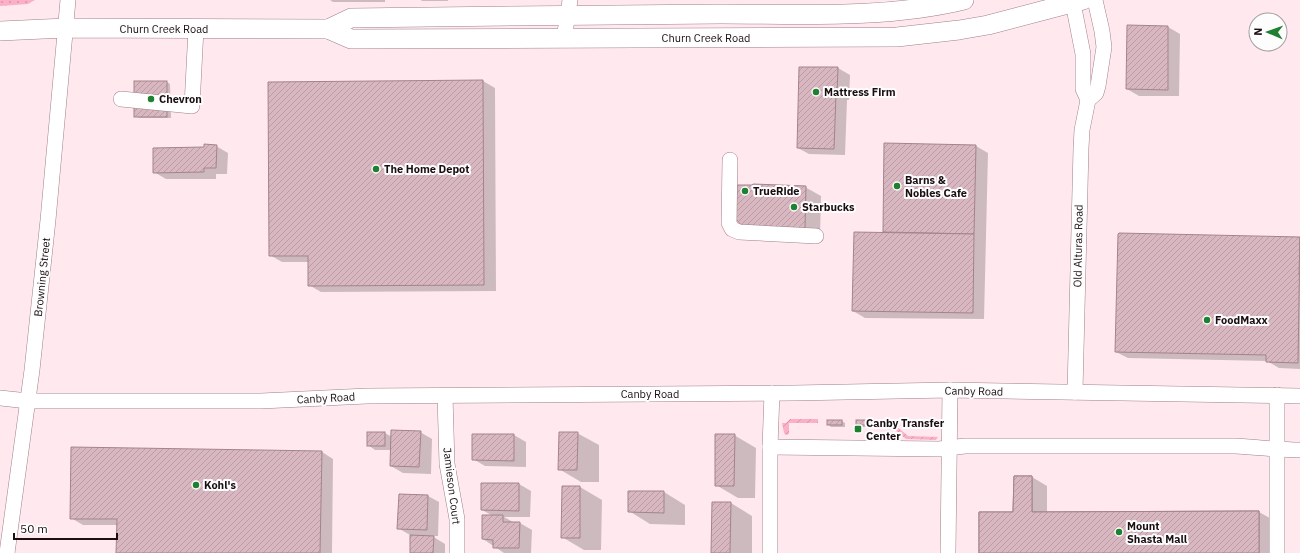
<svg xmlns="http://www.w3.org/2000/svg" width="1300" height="553" viewBox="0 0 1300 553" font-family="'IBM Plex Sans',sans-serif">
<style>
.grass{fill:url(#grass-dots)}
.garden{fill:url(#garden-furrows)}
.shadow{fill:#0003;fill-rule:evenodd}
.building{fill:url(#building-hatch);stroke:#a4838c}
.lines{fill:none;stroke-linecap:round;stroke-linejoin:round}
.minor-casing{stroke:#a07f88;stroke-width:16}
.major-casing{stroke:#a07f88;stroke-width:20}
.minor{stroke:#fff;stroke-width:15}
.major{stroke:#fff;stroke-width:19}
.poi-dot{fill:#1f8032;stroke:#fdfdfd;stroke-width:1.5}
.labels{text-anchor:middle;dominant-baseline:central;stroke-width:4;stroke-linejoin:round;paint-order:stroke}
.street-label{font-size:11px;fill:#1a0e11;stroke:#fdfdfd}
.poi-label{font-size:11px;font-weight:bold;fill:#1a0e11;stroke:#fdfdfd;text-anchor:start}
</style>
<defs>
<pattern id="grass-dots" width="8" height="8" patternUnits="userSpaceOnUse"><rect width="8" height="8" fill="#fbb0c7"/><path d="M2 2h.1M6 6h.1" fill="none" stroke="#d796aa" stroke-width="1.8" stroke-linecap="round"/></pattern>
<pattern id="garden-furrows" width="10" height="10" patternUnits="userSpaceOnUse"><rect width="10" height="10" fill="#fbb0c7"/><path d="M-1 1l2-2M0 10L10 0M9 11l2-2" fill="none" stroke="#d796aa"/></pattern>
<pattern id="building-hatch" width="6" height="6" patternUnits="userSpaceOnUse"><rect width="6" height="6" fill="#d9b7c0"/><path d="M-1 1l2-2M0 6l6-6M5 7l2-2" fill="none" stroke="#ba9ca4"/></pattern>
</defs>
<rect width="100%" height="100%" fill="#ffe9ef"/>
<!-- grass -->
<polygon class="grass" points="0,0 35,0 28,4 0,6"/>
<!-- garden -->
<g class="garden">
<polygon points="790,419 818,419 818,423 789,423 789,434 786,435 784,433 782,423 786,423"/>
<polygon points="883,420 889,420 908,436 938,437 936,440 906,439"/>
</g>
<!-- shadow -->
<g class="shadow">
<polygon points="330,0 385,0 385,2 333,2"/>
<polygon points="421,0 448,0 448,1 422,1"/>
<polygon points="1168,27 1180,34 1179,96 1139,96 1127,89"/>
<polygon points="800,68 838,68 850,75 849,100 847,100 845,155 809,154 798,148"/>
<polygon points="483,81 495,88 496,291 321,292 309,285 309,262 282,262 270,255"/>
<polygon points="167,82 170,84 171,118 139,118 135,116"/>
<polygon points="885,145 976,146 988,153 984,319 865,318 853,311 884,233"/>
<polygon points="216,146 228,153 227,174 216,174 216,179 166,179 154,172 205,148"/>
<path d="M738,186L805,187L821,196L820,237L759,234L743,225L737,219ZM751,225L810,228V230L751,227Z"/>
<polygon points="1300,238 1300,369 1279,368 1267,361 1128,358 1116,352"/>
<polygon points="842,421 845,423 845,427 831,427 828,424"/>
<polygon points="857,421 871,421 875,423 875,427 860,427 857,425"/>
<polygon points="420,432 432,439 431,474 403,473 391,466 392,450 375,450 368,445 368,433 385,433 392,437"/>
<polygon points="577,433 599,445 599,482 581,482 559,469"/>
<polygon points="473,435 514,435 526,442 526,467 485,466 473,459"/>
<polygon points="734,435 756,448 755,498 738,498 716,485"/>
<polygon points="322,452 333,459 332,553 117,553 118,525 83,525 71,518"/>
<polygon points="1032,477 1047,486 1047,513 1259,512 1275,521 1275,553 980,553 1014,513"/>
<polygon points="519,484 531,491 530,517 504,517 515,523 520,523 532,530 531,553 504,553 483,539 493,516 482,510"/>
<polygon points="580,487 602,500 601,550 584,550 562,537"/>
<polygon points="664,492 685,505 685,525 650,524 629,511"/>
<polygon points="428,496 439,502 438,536 432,536 445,544 445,553 411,553 410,535 398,528"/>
<polygon points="731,503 752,516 752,553 712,553"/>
</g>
<!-- building -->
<g class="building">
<polygon points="1127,25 1168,26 1168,90 1126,89"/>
<polygon points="799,67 838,67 837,94 836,94 834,149 797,148"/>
<polygon points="483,80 484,285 308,286 308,256 269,256 268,82"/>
<rect x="134" y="81" width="33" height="36"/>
<polygon points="884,143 976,145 974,234 883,232"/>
<polygon points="204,144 217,145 216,168 204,168 204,172 153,173 153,148 204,147"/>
<polygon points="753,184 806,186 805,228 742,226 736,219 737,185 752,185"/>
<polygon points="854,232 974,234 973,313 852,311"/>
<polygon points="1119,233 1300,237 1298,363 1266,362 1266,355 1115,352 1118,234"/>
<polygon points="1300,237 1300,275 1299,275"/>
<rect x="827" y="420" width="15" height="5"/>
<rect x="856" y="420" width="15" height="5"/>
<polygon points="391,430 421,431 419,467 390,466"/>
<rect x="367" y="432" width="18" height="14"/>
<polygon points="559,432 578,432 577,470 558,470"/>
<polygon points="472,434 514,434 514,461 472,460"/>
<polygon points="715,434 735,434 734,486 715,486"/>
<polygon points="71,447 322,451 320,553 116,553 117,519 70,519"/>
<polygon points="1014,476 1032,476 1032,512 1259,511 1259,553 979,553 979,512 1013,512"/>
<polygon points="1014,476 1032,476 1032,512 1259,511 1259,553 979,553 979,512 1013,512"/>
<polygon points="481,483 519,483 519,511 481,510"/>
<polygon points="562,486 580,486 580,538 561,538"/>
<polygon points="628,491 664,491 664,513 628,512"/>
<polygon points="399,494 428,495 427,530 397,529"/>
<polygon points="712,502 731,502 730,553 711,553"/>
<polygon points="482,515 503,515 503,522 520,522 519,548 493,548 493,540 482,539"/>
<polygon points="410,535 434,536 433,553 410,553"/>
</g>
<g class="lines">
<defs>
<g id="minor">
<polyline points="1073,3 1083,54 1083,89 1088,100 1082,130 1081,148 1075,392"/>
<polyline points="564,39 570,0"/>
<polyline points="121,99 192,106 196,29"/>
<polyline points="1088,100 1096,93 1098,86 1104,47 1102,31 1095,0"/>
<polyline points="730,160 729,223 732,229 739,232 816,236"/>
<polyline points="445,396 447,464 457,519 457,553"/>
<polyline points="0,398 28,401 261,401 367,396 794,393 950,390 1300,396"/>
<path d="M770,447L939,449L965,446H1235C1257,447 1278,450 1300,450"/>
<polyline points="7,553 32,370 48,220 68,0"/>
<polyline points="770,553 770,447 772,393"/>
<polyline points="948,553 950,390"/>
<polyline points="1277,553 1277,395"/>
</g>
<g id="major">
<path d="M328,29L351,18C474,16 598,15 721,14C802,14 885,19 964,0"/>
<polyline points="0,31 66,28 328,29 351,39 897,37 959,30 988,25 1083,0"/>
</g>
</defs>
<!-- minor casing -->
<use href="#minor" class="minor-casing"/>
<!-- major casing -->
<use href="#major" class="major-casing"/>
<!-- minor -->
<use href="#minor" class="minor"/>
<!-- major -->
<use href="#major" class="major"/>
</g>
<!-- markers -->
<g class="poi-dot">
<circle cx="816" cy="92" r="4"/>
<circle cx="151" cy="99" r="4"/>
<circle cx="376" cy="169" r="4"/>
<circle cx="897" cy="186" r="4"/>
<circle cx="745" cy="191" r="4"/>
<circle cx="794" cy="207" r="4"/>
<circle cx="1207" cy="320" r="4"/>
<rect x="854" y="425" width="8" height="8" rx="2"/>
<circle cx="196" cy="485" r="4"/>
<circle cx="1119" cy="532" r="4"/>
</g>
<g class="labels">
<!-- street labels -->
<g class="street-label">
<text x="164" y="29">Churn Creek Road</text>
<text x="706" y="38">Churn Creek Road</text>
<text transform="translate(1078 246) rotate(-89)">Old Alturas Road</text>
<text transform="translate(42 277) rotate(-84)">Browning Street</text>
<text transform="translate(974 391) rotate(1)">Canby Road</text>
<text x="650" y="394">Canby Road</text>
<text transform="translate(326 398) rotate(-3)">Canby Road</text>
<text transform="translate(452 486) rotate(83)">Jamieson Court</text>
</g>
<!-- poi labels -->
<g class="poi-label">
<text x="824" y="92">Mattress Firm</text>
<text x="159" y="99">Chevron</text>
<text x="384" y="169">The Home Depot</text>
<text x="905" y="180">Barns &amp;<tspan x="905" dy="13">Nobles Cafe</tspan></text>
<text x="753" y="191">TrueRide</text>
<text x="802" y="207">Starbucks</text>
<text x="1215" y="320">FoodMaxx</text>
<text x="866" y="423">Canby Transfer<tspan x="866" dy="13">Center</tspan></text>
<text x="204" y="485">Kohl's</text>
<text x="1127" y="526">Mount<tspan x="1127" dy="13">Shasta Mall</tspan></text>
</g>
</g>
<!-- north arrow -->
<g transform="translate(1268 32) rotate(272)"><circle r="19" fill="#fdfdfd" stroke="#a29d9f"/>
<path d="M0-3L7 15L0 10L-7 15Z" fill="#1f8032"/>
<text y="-6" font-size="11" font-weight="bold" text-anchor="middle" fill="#1a0e11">N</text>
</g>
<!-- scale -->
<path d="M14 533v6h103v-6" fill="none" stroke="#1a0e11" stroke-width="2"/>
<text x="20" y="533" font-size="12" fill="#1a0e11" stroke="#fdfdfd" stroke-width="3" paint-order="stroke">50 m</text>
</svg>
